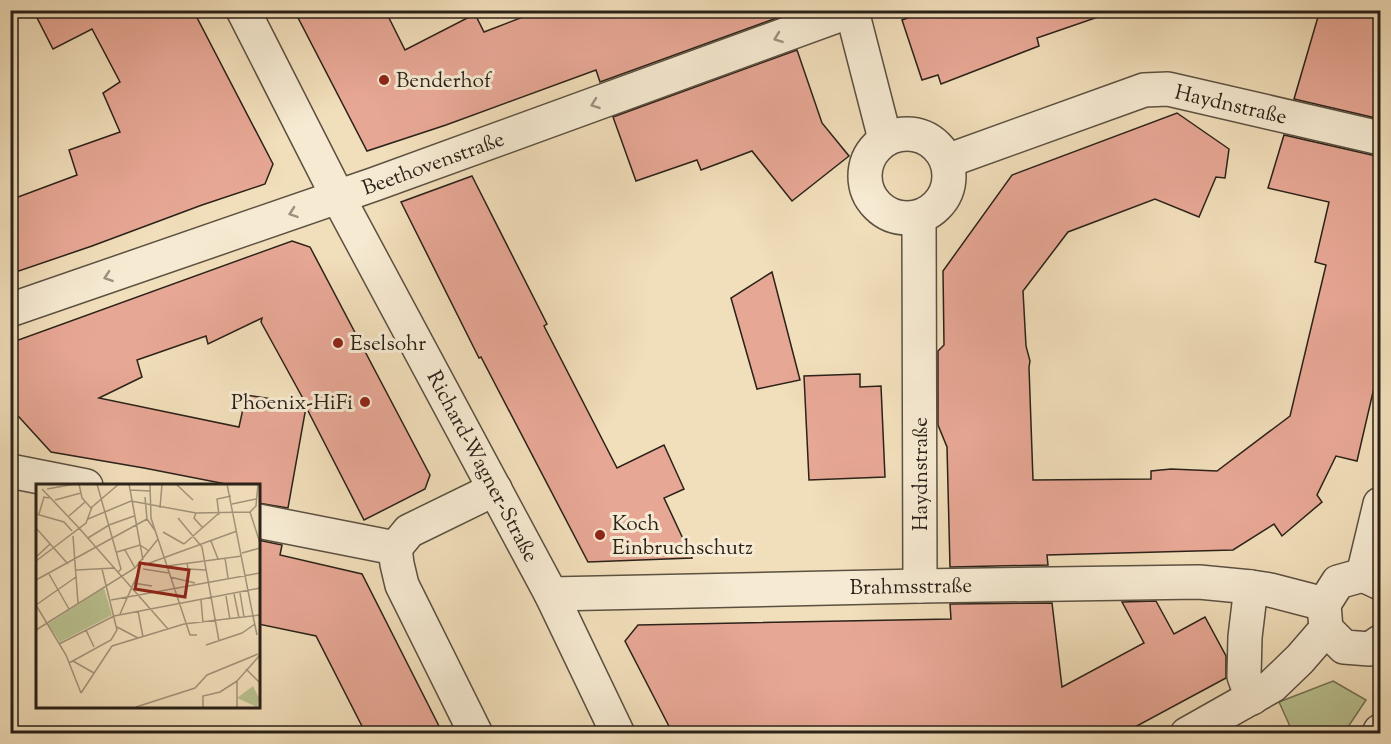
<svg xmlns="http://www.w3.org/2000/svg" width="1391" height="744" font-family="'Sorts Mill Goudy',serif">
<style>
.green{fill:#b9c190;stroke:#727254;stroke-width:1.5}
.building{fill:#e7a795;stroke:#2b2219;stroke-width:1.5;fill-rule:evenodd}
.lines{fill:none;stroke-linecap:round;stroke-linejoin:round}
.minor-casing{stroke:#5c5141;stroke-width:36}
.minor{stroke:#f6ead2;stroke-width:33}
.oneway{stroke:#9b907f}
.poi-dot{fill:#8f2418;stroke:#f6ead2;stroke-width:2}
.labels{text-anchor:middle;stroke-width:6;stroke-linejoin:round;paint-order:stroke}
.poi-label{font-size:21px;fill:#2b2219;stroke:#f6ead2;text-anchor:start}
.street-label{font-size:21px;fill:#2b2219;stroke:#f6ead2}
.inset-road{fill:none;stroke:#a2937a;stroke-width:1.5}
.view{fill:#8f2418;fill-opacity:0.15;stroke:#8f2418;stroke-width:3}
.inset-edge{fill:none;stroke:#2b2219;stroke-width:3}
</style>
<rect width="100%" height="100%" fill="#f1deba"/>
<filter id="stains"><feTurbulence type="fractalNoise" baseFrequency=".00333" numOctaves="4"/><feColorMatrix values="0 0 0 0 .2 0 0 0 0 .09 0 0 0 0 .02 0 0 0 .5 -.17"/></filter>
<radialGradient id="worn" r=".72"><stop offset=".6" stop-color="#630" stop-opacity="0"/><stop offset="1" stop-color="#630" stop-opacity=".3"/></radialGradient>
<!-- green -->
<path class="green" d="M1333,681L1366,700L1344,733H1293L1279,702Z"/>
<!-- building -->
<g class="building">
<path d="M33,10H193L273,164L265,184L202,205L92,246L10,274V200L77,175L69,150L120,132L103,93L120,82L92,29L53,49Z"/>
<path d="M294,10H385L405,50L475,14L484,32L541,10H784L785,15L600,82L596,70L446,125L367,151Z"/>
<path d="M930,10H1100L1101,16L1037,38L1039,46L941,84L938,75L922,80L902,20Z"/>
<path d="M1320,10H1380V119L1294,99Z"/>
<path d="M797,50L822,123L849,156L792,201L752,151L701,170L697,160L636,181L613,117Z"/>
<path d="M1177,113L1229,149L1225,178L1216,177L1199,217L1155,199L1068,232L1023,291L1026,346L1030,361L1029,367L1033,480L1151,479V471L1171,469L1217,471L1290,416L1326,265L1315,262L1329,202L1268,188L1284,135L1376,156H1380V362L1357,461L1336,456L1317,495L1322,502L1282,536L1274,524L1233,550L1047,555L1048,565L950,567L947,447L938,425V351L944,345L943,271L1012,175Z"/>
<path d="M472,176L547,324L544,326L617,468L664,445L684,489L664,498L692,558L588,562L481,357L479,358L401,202Z"/>
<path d="M292,241L310,247L430,475L425,489L364,520L306,407L288,508L258,503V486H236L144,468L51,452L19,417L10,416V343ZM262,318L261,322L306,404L246,395L239,427L99,398L142,377L137,360L206,336L208,344Z"/>
<path d="M772,272L800,380L757,389L731,298Z"/>
<path d="M860,374V387L881,386L885,477L809,480L804,376Z"/>
<path d="M258,540L282,545L280,555L362,574L443,734H366L316,636L258,624Z"/>
<path d="M1156,601L1174,634L1205,617L1226,656V678L1122,734H673L625,641L638,625L951,619L950,604L1052,603L1062,687L1144,643L1122,602Z"/>
</g>
<g class="lines">
<!-- minor casing -->
<g class="minor-casing">
<g id="minor">
<path d="M243,10L338,197L551,594L618,734"/>
<path d="M852,11L885,139"/>
<circle cx="907" cy="176" r="42"/>
<path d="M947,161L1144,90L1168,89L1380,138"/>
<path d="M919,217L920,586"/>
<path d="M10,310L375,184L853,10"/>
<path d="M10,471L86,486"/>
<path d="M258,521L395,548"/>
<path d="M395,548L397,564L402,585L476,734"/>
<path d="M395,548L409,531L495,489"/>
<path d="M1363,575L1380,504"/>
<path d="M1380,583L1363,575L1338,582L1324,604L1326,629L1344,647L1370,649L1380,642"/>
<path d="M1251,587L1245,637L1244,676L1252,698"/>
<path d="M551,594L920,586L1199,582L1251,587L1270,590L1324,604"/>
<path d="M1187,734L1272,686L1300,659L1326,629"/>
<path d="M1379,734L1380,731"/>
</g>
</g>
<!-- minor -->
<use href="#minor" class="minor"/>
</g>
<!-- one-way arrows -->
<defs><path id="oneway-chevron" d="M-2-3.5L2.5 0L-2 3.5" fill="none" stroke-width="1.6" stroke-linecap="round" stroke-linejoin="round" transform="scale(1.5)"/></defs>
<g class="oneway">
<use href="#oneway-chevron" transform="translate(778 38) rotate(160)"/>
<use href="#oneway-chevron" transform="translate(595 104) rotate(160)"/>
<use href="#oneway-chevron" transform="translate(293 213) rotate(161)"/>
<use href="#oneway-chevron" transform="translate(108 277) rotate(161)"/>
</g>
<!-- markers -->
<g class="poi-dot">
<circle cx="384" cy="80" r="6"/>
<circle cx="338" cy="343" r="6"/>
<circle cx="365" cy="402" r="6"/>
<circle cx="600" cy="535" r="6"/>
</g>
<g class="labels">
<!-- poi labels -->
<g class="poi-label">
<text x="396" y="87">Benderhof</text>
<text x="350" y="350">Eselsohr</text>
<text x="353" y="409" text-anchor="end">Phoenix-HiFi</text>
<text x="612" y="530">Koch<tspan x="612" dy="24">Einbruchschutz</tspan></text>
</g>
<!-- street labels -->
<g class="street-label">
<text transform="translate(1231 104) rotate(13)" y="7">Haydnstraße</text>
<text transform="translate(433 163) rotate(-20)" y="7">Beethovenstraße</text>
<text transform="translate(483 466) rotate(62)" y="7">Richard-Wagner-Straße</text>
<text transform="translate(920 474) rotate(-90)" y="7">Haydnstraße</text>
<text transform="translate(911 586) rotate(-1)" y="7">Brahmsstraße</text>
</g>
</g>
<!-- overview -->
<g transform="translate(36 484)">
<rect width="224" height="224" fill="#f1deba"/>
<path d="M68,104L76,131L24,158L12,140ZM217,202L223,214L221,223L201,214Z" fill="#b9c190"/>
<path class="inset-road" d="M43,0L46,14L55,24M61,0L85,85L82,88M93,0L107,76M114,0L115,34L154,151H161M140,0L157,16M191,0L217,132M6,5L43,44M11,5L39,0M94,6L114,7M109,13L111,35L120,48M19,16L45,9M196,20L220,15M124,24L126,0M214,28L224,59M160,29L158,34L167,44M0,30L28,38L36,47M3,30L8,13L13,14M183,31L181,15L195,12M33,32L49,18M142,34L166,63L183,157M52,35L95,17L160,29L214,28L220,22L222,0M0,44L32,80M43,44L132,145M127,48L148,60M37,52L42,119M52,54L73,41L98,32M175,57L182,75M148,60L182,30M89,66L99,84M81,68L104,61L113,67M206,69L224,64M0,73L14,60M189,74L192,94M0,77L50,39L56,23L83,0M151,79L152,85L170,86M108,81L201,47M131,82L206,72M107,85L133,89M40,86L79,84M13,90L33,125M134,93L159,99M0,96L111,35M97,99L116,102M204,109L208,133M198,110L203,134M190,112L194,136M75,116L224,89M165,116L167,139M0,121L30,171L45,209M0,121L40,93M102,127L107,153M84,130L103,87M217,132L221,151M81,143L102,154M0,146L99,84L122,55M50,146L58,163M23,160L78,132L224,104M170,161L206,149L219,140M37,177L58,189M33,179L75,156L81,146L66,85M210,185L224,199M45,209L76,162L148,140L224,131M100,223L159,204L171,191L222,170M167,223V212L184,208L201,197M201,223V197L224,171"/>
<path class="view" d="M104,79L153,86L149,113L99,105Z"/>
<rect width="224" height="224" class="inset-edge"/>
</g>
<!-- margin -->
<rect width="1391" height="744" fill="none" stroke="#f1deba" stroke-width="36"/>
<rect x="12" y="12" width="1367" height="720" fill="none" stroke="#2b2219" stroke-width="3"/>
<rect x="18" y="18" width="1355" height="708" fill="none" stroke="#2b2219" stroke-width="1.5"/>
<rect width="100%" height="100%" filter="url(#stains)"/>
<rect width="100%" height="100%" fill="url(#worn)"/>
</svg>
